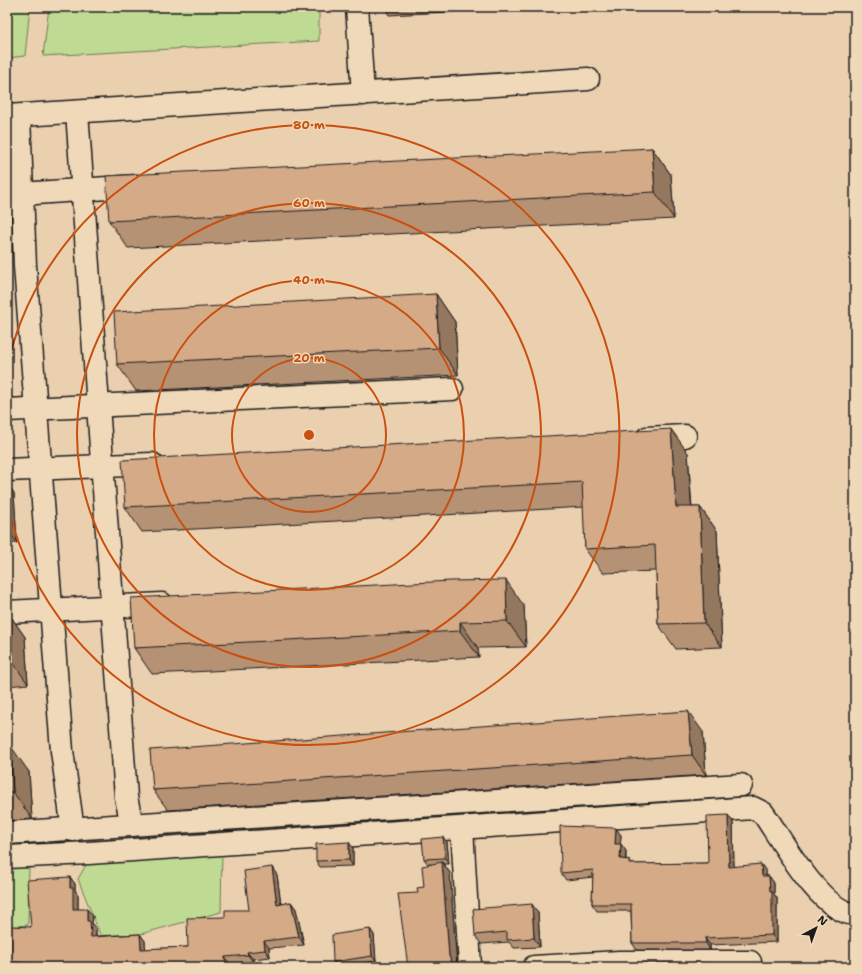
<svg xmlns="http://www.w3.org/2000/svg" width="862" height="974" font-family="'Shantell Sans',sans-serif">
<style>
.green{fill:#bfda92;stroke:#6e7b57}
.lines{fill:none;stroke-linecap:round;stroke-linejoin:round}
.minor-casing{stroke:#1c1c1c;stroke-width:25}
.minor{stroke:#f0d9b8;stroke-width:22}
.wall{fill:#b69274;stroke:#1c1c1c}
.shaded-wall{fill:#94775e;stroke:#1c1c1c}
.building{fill:#d4aa87;stroke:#1c1c1c}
.ring{fill:none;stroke:#c9500e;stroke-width:2}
.centre{fill:#c9500e;stroke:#f0d9b8;stroke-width:2}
.ring-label{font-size:12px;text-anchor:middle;font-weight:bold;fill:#c9500e;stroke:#f0d9b8;stroke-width:3;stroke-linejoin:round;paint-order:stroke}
</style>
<rect width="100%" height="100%" fill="#ebd0af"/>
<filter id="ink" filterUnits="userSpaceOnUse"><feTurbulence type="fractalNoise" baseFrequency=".025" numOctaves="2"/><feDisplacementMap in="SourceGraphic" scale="8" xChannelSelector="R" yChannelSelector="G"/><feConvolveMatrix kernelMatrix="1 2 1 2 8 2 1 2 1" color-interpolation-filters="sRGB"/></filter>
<g filter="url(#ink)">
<!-- green -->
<g class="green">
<path d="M7,7H30L25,56L7,58Z"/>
<path d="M49,7H319V41L43,56Z"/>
<path d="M222,850L221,912L104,944L78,879L90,858Z"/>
<path d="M29,863L28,925L7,927V865Z"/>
</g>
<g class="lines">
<!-- minor casing -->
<g class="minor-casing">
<g id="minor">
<path d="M357,7L363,94"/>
<path d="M77,112L126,797L132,825"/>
<path d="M7,116L588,79"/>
<path d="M19,116L25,266L62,751L73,830"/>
<path d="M21,194L137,186"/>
<path d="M7,410L452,389"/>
<path d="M647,438L685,436"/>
<path d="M7,470L152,464"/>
<path d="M7,612L162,604"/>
<path d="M462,828L470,967"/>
<path d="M7,833L741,785"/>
<path d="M7,857L89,853L753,808L763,813C782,840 821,913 855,914"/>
<path d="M534,967L619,962H750"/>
</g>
</g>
<!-- minor -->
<use href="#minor" class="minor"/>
</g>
<!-- wall -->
<g class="wall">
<path d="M384,7H546L389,15Z"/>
<path d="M652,148L671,175L674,219L128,248L109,221Z"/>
<path d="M436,294L455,322L458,375L136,391L117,364Z"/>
<path d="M688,453L692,507H700L717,531L722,647L676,649L658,624L656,571L603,573L585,549L584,507L142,532L125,507Z"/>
<path d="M7,484L14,493L17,543L7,544Z"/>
<path d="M524,606L526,647L478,648L479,657L152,674L134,648Z"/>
<path d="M7,611L25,637L28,684L7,686Z"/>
<path d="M703,732L706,775L168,810L153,790Z"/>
<path d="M7,745L29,772L32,819L7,821Z"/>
<path d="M728,815L733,822L734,867L766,871V876H769L774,883V894L777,898V942L710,945V950H637L632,943L631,911H597L592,904L593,877L566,880L561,873L621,835L620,844L626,851V859L629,860L632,864L708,863Z"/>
<path d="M447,842L449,864H444L450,873L457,967L418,893L424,887L431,864H428L424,859Z"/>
<path d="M353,848V866L320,867L316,861Z"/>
<path d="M277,875L281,904L291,902L296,909L304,945L269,948L270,957L253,959V962L230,964L231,967H14L11,962L31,927L70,877L75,884V890L78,895V909L93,916L92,924L96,928V936L140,934L145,941V949L188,947L225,917L249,910Z"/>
<path d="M538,913L540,947L514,948L509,942L481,944L475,935Z"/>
<path d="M370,929L374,935L376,961L342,967H337L333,962Z"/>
</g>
<!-- shaded-wall -->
<g class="shaded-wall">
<path d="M652,148L671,175L674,219L655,192Z"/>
<path d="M436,294L455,322L458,375L439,348Z"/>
<path d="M671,429L688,453L693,532L676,507Z"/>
<path d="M7,484L14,493L17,543L7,528Z"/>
<path d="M700,507L717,531L722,647L704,623Z"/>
<path d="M506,580L524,606L526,647L507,621Z"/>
<path d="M7,611L25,637L28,684L9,657L7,625Z"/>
<path d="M460,622L478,648L479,657L460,631Z"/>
<path d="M688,711L703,732L706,775L692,755Z"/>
<path d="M10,745L29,772L32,819L13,792Z"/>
<path d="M728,815L733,822L734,874L729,867Z"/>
<path d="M616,828L621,835L620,851L615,844Z"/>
<path d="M443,837L447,842L449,864L445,858Z"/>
<path d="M349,842L353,848V866L349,860Z"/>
<path d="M621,844L626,851L625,866L620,859Z"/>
<path d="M442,862L450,873L457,967L452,963L449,956Z"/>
<path d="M761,864L766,871L767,883L762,876Z"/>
<path d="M272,867L277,875L282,912L277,905Z"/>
<path d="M769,876L774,883V894L777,898V942L772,935Z"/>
<path d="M70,877L75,884V890L78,895V916L73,909L70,888Z"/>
<path d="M291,902L296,909L304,945L299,937Z"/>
<path d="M532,904L538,913L540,947L534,938Z"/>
<path d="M87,909L93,916L92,924L96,928V944L91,937L87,921Z"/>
<path d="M370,929L374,935L376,961L372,956Z"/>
<path d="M140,934L145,941L146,957L141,949Z"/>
<path d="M705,938L710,945V950L706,943Z"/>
<path d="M264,941L269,948L270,957L265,950Z"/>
<path d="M247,952L253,959V962L248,955Z"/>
<path d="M225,957L230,964L231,967H226Z"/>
</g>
<!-- building -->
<g class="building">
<path d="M652,148L655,192L109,221L106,176Z"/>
<path d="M436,294L439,348L117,364L114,312Z"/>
<path d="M671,429L676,507H700L704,623L658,624L655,545L585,549L582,482L125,507L122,460Z"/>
<path d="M506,580L507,621L460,622V631L134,648L131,598L451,581Z"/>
<path d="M7,625L9,657H7Z"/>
<path d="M688,711L692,755L153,790L150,750Z"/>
<path d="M7,745H10L13,792H7Z"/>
<path d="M728,815L729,867L761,864L762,876H769L770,891H772V935L705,938L706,943H632L631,904H592L593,870L561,873L560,826L616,828L615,844H621L620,859L629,860V864L708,863L707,816Z"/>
<path d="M443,837L445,858L424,859L422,839Z"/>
<path d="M349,842V860L316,861V844Z"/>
<path d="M442,862L449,956L452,963L458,967H408L398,894L418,893L417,888L424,887L422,866Z"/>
<path d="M272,867L277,905L291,902L299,937L264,941L265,950L247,952L248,955L225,957L226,967H32V963L11,962V926L31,927L27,880L70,877V888H73V909H87V921H90L91,937L140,934L141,949L188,947L187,918L225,917V910H249L244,871Z"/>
<path d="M532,904L534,938L507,940V932L475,935L473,909Z"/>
<path d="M370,929L372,956L333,962L332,935Z"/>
<rect x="630" y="963" width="73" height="4"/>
<path d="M581,965L582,967H560Z"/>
</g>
</g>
<!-- distance rings -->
<g class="ring">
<circle cx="309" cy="435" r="77"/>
<circle cx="309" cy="435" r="155"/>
<circle cx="309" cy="435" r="232"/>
<path d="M8 363A310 310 0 1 1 8 507"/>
</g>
<circle cx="309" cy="435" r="6" class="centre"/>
<g class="ring-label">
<text x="309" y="129">80 m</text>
<text x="309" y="207">60 m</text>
<text x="309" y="284">40 m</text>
<text x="309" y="362">20 m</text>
</g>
<!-- margin -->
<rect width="862" height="974" fill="none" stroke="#f0d9b8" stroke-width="24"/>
<rect x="12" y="12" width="838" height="950" fill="none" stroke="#1c1c1c" stroke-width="1.5" filter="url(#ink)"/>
<!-- north arrow -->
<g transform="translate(816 928) rotate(41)" stroke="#f0d9b8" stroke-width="3" paint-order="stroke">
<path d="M0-3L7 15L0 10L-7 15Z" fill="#1c1c1c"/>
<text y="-6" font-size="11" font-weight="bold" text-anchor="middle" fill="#1c1c1c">N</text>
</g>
</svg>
